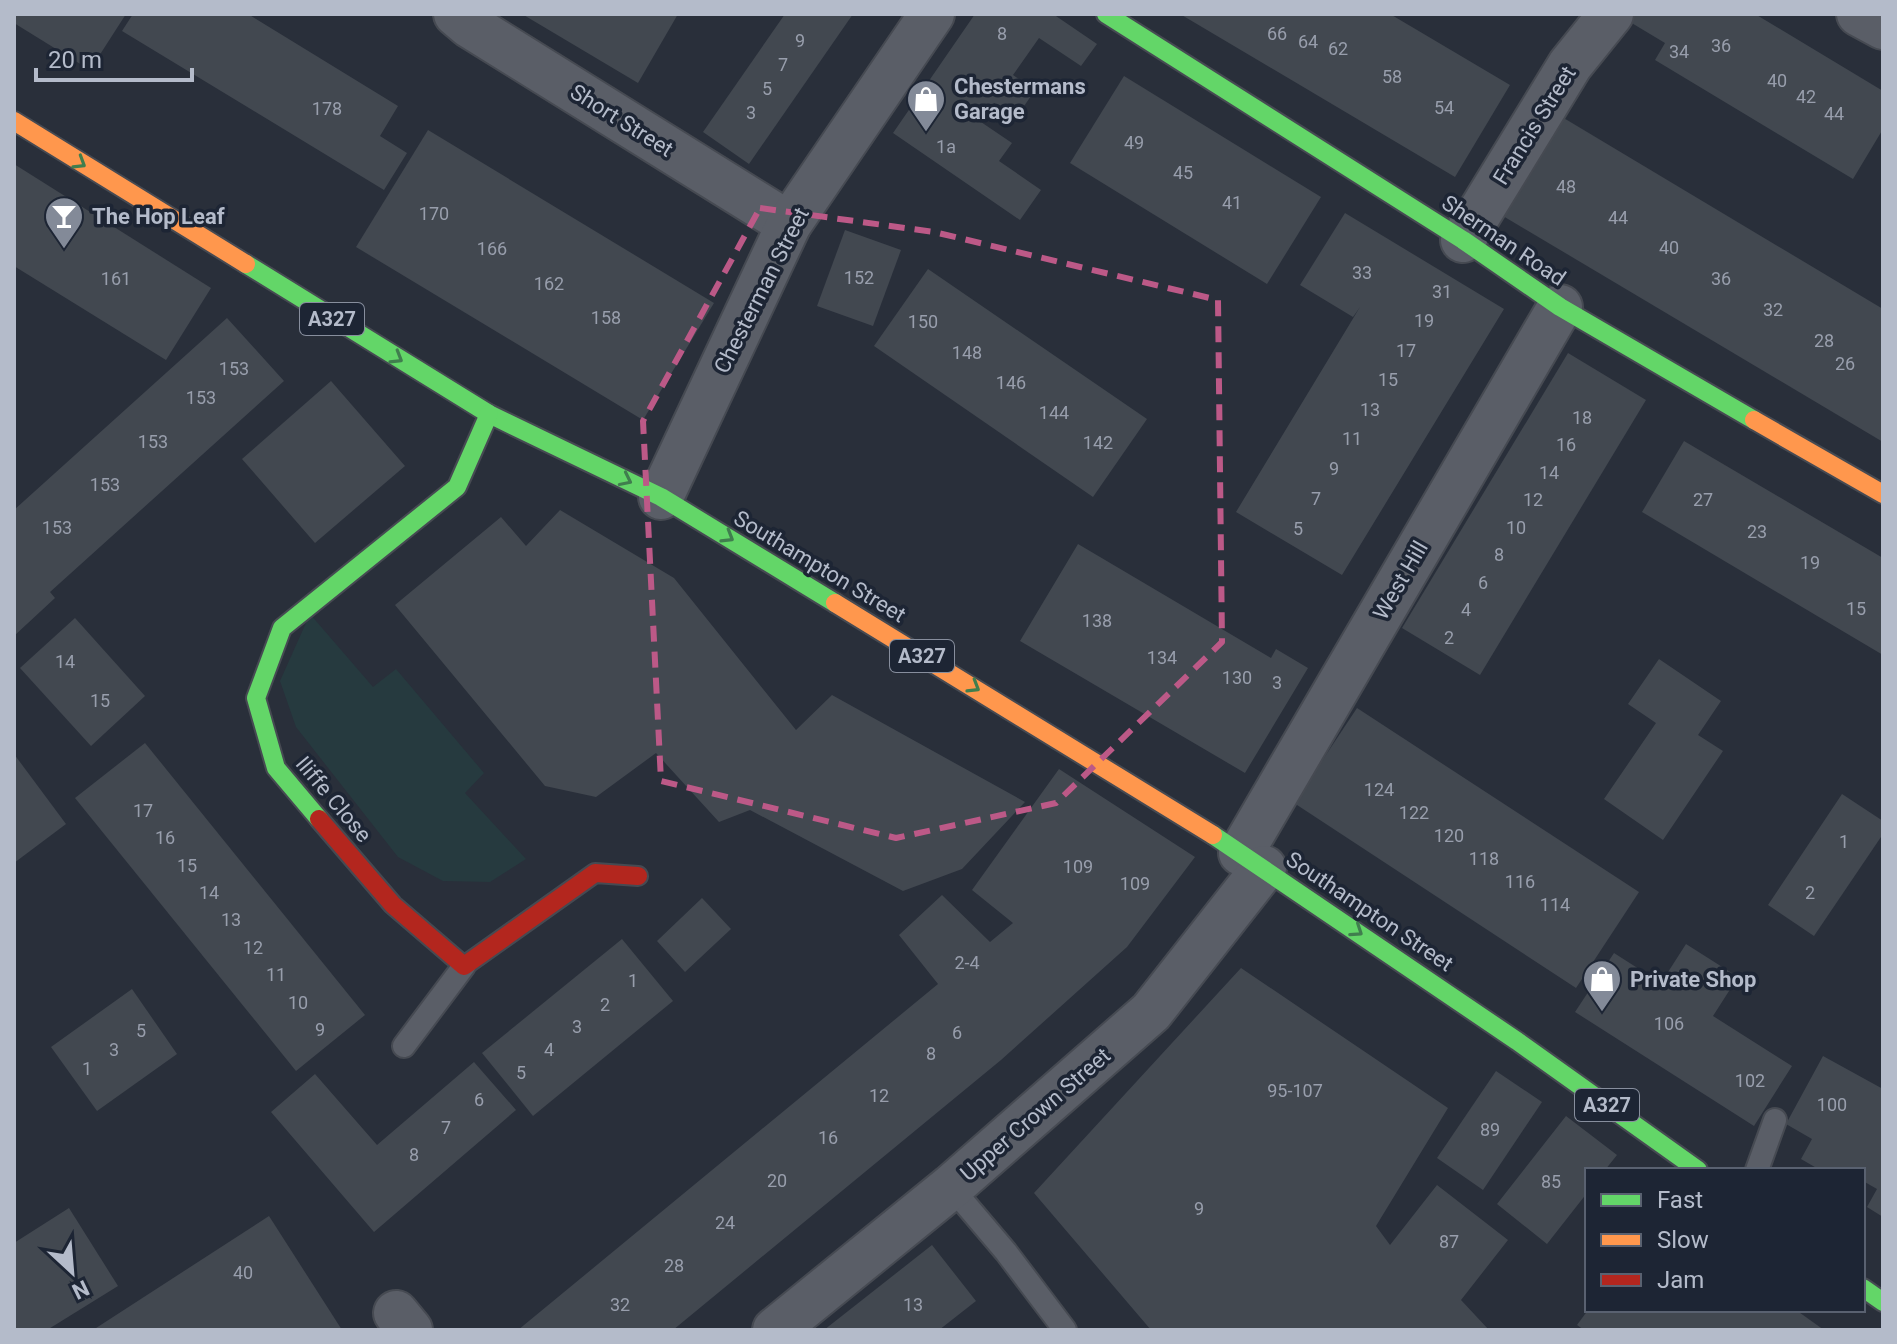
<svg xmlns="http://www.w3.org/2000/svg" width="1897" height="1344" font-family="Roboto,sans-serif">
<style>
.grass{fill:#263a3f}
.building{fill:#424850}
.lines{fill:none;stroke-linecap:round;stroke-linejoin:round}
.lane-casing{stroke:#464a52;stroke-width:26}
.street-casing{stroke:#464a52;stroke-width:48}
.fast-casing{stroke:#464a52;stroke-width:22}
.slow-casing{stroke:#464a52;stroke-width:22}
.jam-casing{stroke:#464a52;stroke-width:22}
.lane{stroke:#5a5e67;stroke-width:22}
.street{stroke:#5a5e67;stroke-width:44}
.fast{stroke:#63d668;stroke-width:18}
.slow{stroke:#ff974d;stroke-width:18}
.jam{stroke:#b3261e;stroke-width:18}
.oneway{stroke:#407e4e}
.marked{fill:none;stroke:#bc5987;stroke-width:6;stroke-dasharray:16 10;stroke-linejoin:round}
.labels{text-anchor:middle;stroke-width:7;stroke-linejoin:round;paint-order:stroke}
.number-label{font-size:18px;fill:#989eac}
.shield{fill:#1d2534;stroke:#878e9d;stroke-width:2}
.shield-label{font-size:20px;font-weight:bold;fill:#b4bbca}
.poi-label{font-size:22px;font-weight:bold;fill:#b4bbca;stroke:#1d2534;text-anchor:start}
.street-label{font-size:22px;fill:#b4bbca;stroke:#1d2534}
</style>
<rect width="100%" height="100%" fill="#292f3a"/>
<!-- grass -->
<path class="grass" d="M310,614L373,687L396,669L484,773L465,793L526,859L490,882L443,881L398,857L296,727L280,681Z"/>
<!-- building -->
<g class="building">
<path d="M14,14H126L90,70L14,23Z"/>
<path d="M133,14H248L398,106L380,136L407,153L384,190L122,31Z"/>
<path d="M522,14H678L638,83Z"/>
<path d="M785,14H853L749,164L703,132Z"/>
<path d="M975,14H1053L1097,44L1081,66L1039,38L1013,75L1035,90L1016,118L994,103L981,122L1012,143L999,161L1041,190L1020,220L893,133Z"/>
<path d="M1180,14H1390L1510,85L1455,177Z"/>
<path d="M1629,14H1755L1883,91V129L1853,179L1655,60L1665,43L1625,19Z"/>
<path d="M1124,76L1321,197L1267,284L1070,163Z"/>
<path d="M1557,114L1883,309V442L1498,213Z"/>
<path d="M428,130L714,303L643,420L356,247Z"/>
<path d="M14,164L211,288L166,360L14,266Z"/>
<path d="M1345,213L1504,309L1342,575L1236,512L1360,307L1353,317L1300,285Z"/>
<path d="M845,230L901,250L873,326L817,306Z"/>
<path d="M928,269L1147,419L1093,497L874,346Z"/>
<path d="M227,318L284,381L50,592L55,598L14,636V510Z"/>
<path d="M1568,353L1646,400L1480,675L1402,628Z"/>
<path d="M331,381L405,466L315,543L242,459Z"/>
<path d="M1684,441L1883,558V655L1642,512Z"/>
<path d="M560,510L674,578L796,730L832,695L1025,802L962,869L903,891L750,810L719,822L656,753L596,797L545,786L395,605L501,517L526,546Z"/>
<path d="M1078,544L1271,658L1276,649L1308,668L1245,773L1020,641Z"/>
<path d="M75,618L145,696L91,746L20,668Z"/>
<path d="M1659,659L1721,701L1698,735L1723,751L1663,840L1604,799L1656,723L1628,704Z"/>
<path d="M1357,708L1639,892L1576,988L1294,803Z"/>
<path d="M145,743L365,1015L296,1071L75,798Z"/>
<path d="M14,754L66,824L14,863Z"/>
<path d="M1059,769L1195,857L1127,947L1001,1060L673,1330H518L938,984L899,935L942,895L990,942L1013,923L972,890Z"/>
<path d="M1842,794L1883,821V834L1814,936L1768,905Z"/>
<path d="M702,898L731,929L685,972L657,941Z"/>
<path d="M622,939L673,1001L533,1116L482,1053Z"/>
<path d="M1686,944L1738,977L1713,1016L1792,1066L1754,1126L1575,1012L1614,953L1661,983Z"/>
<path d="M1241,968L1448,1108L1376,1226L1390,1245L1437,1185L1508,1240L1461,1300L1489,1330H1151L1034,1193Z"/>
<path d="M132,989L177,1054L97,1111L51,1047Z"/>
<path d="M1823,1056L1883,1089V1217L1867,1207L1877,1189L1863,1181V1170H1820L1801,1159L1812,1139L1786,1124Z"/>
<path d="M474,1062L516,1110L374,1232L271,1112L315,1074L377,1145Z"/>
<path d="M1496,1071L1542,1102L1483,1190L1437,1158Z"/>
<path d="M1566,1116L1617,1155L1605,1170H1587V1193L1547,1244L1497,1204Z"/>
<path d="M69,1208L118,1286L47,1330H14V1243Z"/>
<path d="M269,1216L342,1330H93Z"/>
<path d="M932,1245L976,1301L939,1330H824Z"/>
<path d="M1588,1310H1796L1824,1330H1584L1577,1325Z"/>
</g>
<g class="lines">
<!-- lane casing -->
<g class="lane-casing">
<g id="lane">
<path d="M404,1046L464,966"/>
<path d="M1757,1170L1775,1120"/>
<path d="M951,1187L1006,1252L1065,1330"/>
</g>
</g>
<!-- street casing -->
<g class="street-casing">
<g id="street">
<path d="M456,14L469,25L789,224"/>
<path d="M1859,14L1883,27"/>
<path d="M1463,240L1570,65L1611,14"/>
<path d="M661,497L789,224L932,14"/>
<path d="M1241,853L1560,307"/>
<path d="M396,1313L410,1330"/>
<path d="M775,1330L951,1187L1151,1012L1264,868"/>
</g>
</g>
<!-- fast casing -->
<g class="fast-casing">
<g id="fast">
<path d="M1106,14L1463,240L1560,307L1754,420"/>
<path d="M246,264L489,414L661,497L835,603"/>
<path d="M319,819L276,768L256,698L282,628L457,487L489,414"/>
<path d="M1213,835L1517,1041L1698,1170"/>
<path d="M1863,1288L1883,1302"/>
</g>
</g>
<!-- slow casing -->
<g class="slow-casing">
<g id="slow">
<path d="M14,121L246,264"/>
<path d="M1754,420L1883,494"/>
<path d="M835,603L1213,835"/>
</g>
</g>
<!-- jam casing -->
<g class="jam-casing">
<path id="jam" d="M319,819L393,905L464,966L595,873L638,876"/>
</g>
<!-- lane -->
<use href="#lane" class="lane"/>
<!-- street -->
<use href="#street" class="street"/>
<!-- fast -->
<use href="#fast" class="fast"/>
<!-- slow -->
<use href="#slow" class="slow"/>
<!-- jam -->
<use href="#jam" class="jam"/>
</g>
<!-- one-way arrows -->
<defs><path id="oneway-chevron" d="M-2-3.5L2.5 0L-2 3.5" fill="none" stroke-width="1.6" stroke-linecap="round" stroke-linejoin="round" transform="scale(2)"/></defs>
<g class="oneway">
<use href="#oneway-chevron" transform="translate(80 163) rotate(32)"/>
<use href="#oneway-chevron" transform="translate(397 358) rotate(31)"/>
<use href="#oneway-chevron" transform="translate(626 480) rotate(26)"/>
<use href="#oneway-chevron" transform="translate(728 537) rotate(31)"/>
<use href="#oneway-chevron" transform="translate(974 687) rotate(31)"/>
<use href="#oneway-chevron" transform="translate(1357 931) rotate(34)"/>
</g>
<!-- marked area -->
<path class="marked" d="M760,208L934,232L1218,300L1222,642L1056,803L896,838L661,781L643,421Z"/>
<!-- icons -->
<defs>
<g id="shop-pin" transform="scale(2)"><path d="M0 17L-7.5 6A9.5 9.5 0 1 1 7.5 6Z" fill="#838a98" stroke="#1d2534"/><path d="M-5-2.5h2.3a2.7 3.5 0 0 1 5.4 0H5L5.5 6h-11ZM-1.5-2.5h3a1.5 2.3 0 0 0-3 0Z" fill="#fff"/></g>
<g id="bar-pin" transform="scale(2)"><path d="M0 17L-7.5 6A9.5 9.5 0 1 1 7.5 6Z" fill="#838a98" stroke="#1d2534"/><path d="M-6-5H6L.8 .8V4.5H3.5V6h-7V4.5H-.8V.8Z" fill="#fff"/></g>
</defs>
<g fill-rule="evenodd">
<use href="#shop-pin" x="926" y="99"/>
<use href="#bar-pin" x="64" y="216"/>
<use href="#shop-pin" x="1602" y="979"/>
</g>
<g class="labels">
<!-- number labels -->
<g class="number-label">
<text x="1002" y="40">8</text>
<text x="1277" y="40">66</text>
<text x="800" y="47">9</text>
<text x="1308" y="48">64</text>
<text x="1721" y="52">36</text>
<text x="1338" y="55">62</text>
<text x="1679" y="58">34</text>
<text x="783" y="71">7</text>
<text x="1392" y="83">58</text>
<text x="1777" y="87">40</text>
<text x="767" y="95">5</text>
<text x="1806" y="103">42</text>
<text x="1444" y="114">54</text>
<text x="327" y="115">178</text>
<text x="751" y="119">3</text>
<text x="1834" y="120">44</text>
<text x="1134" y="149">49</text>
<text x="946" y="153">1a</text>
<text x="1183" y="179">45</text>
<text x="1566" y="193">48</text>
<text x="1232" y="209">41</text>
<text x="434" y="220">170</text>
<text x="1618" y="224">44</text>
<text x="1669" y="254">40</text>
<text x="492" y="255">166</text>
<text x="1362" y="279">33</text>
<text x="859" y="284">152</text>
<text x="116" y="285">161</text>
<text x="1721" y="285">36</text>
<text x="549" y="290">162</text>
<text x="1442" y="298">31</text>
<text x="1773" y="316">32</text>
<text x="606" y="324">158</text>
<text x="1424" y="327">19</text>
<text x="923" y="328">150</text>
<text x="1824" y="347">28</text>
<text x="1406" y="357">17</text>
<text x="967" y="359">148</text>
<text x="1845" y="370">26</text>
<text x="234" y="375">153</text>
<text x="1388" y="386">15</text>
<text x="1011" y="389">146</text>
<text x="201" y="404">153</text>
<text x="1370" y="416">13</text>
<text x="1054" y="419">144</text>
<text x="1582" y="424">18</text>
<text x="1352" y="445">11</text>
<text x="153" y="448">153</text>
<text x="1098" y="449">142</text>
<text x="1566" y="451">16</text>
<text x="1334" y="475">9</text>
<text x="1549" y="479">14</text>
<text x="105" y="491">153</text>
<text x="1316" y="505">7</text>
<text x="1533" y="506">12</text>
<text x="1703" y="506">27</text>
<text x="57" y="534">153</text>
<text x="1516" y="534">10</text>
<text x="1298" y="535">5</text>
<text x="1757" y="538">23</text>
<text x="1499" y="561">8</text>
<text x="1810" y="569">19</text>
<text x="1483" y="589">6</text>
<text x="1856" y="615">15</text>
<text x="1466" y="616">4</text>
<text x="1097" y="627">138</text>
<text x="1449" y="644">2</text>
<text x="1162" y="664">134</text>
<text x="65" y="668">14</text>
<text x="1237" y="684">130</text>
<text x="1277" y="689">3</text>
<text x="100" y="707">15</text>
<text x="1379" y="796">124</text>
<text x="143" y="817">17</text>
<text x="1414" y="819">122</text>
<text x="1449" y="842">120</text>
<text x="165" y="844">16</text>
<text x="1844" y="848">1</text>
<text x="1484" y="865">118</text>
<text x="187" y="872">15</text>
<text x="1078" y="873">109</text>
<text x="1520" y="888">116</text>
<text x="1135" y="890">109</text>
<text x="209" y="899">14</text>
<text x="1810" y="899">2</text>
<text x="1555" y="911">114</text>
<text x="231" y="926">13</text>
<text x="253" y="954">12</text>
<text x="967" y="969">2-4</text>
<text x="276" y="981">11</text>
<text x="633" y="987">1</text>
<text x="298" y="1009">10</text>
<text x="605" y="1011">2</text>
<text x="1669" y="1030">106</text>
<text x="577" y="1033">3</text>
<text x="320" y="1036">9</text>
<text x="141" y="1037">5</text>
<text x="957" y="1039">6</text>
<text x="114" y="1056">3</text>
<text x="549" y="1056">4</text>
<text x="931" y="1060">8</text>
<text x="87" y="1075">1</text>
<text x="521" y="1079">5</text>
<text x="1750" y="1087">102</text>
<text x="1295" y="1097">95-107</text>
<text x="879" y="1102">12</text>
<text x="479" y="1106">6</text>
<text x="1832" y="1111">100</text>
<text x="446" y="1134">7</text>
<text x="1490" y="1136">89</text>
<text x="828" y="1144">16</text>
<text x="414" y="1161">8</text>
<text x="777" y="1187">20</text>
<text x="1551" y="1188">85</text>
<text x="1199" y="1215">9</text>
<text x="725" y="1229">24</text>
<text x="1449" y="1248">87</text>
<text x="674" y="1272">28</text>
<text x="243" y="1279">40</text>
<text x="620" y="1311">32</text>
<text x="913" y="1311">13</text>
</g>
<!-- shield labels -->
<g class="shield">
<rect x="300" y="303" width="64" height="32" rx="6"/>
<rect x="890" y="640" width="64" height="32" rx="6"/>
<rect x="1575" y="1089" width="64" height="32" rx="6"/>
</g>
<g class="shield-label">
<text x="332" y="326">A327</text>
<text x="922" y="663">A327</text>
<text x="1607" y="1112">A327</text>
</g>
<!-- poi labels -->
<g class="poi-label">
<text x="954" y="94">Chestermans<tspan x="954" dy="25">Garage</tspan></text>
<text x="92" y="224">The Hop Leaf</text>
<text x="1630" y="987">Private Shop</text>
</g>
<!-- street labels -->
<g class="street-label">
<text transform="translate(622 120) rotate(32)" y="8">Short Street</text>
<text transform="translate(1534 125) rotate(-58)" y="8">Francis Street</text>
<text transform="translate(1504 240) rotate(34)" y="8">Sherman Road</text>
<text transform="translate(761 290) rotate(-63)" y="8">Chesterman Street</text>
<text transform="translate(820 566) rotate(31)" y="8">Southampton Street</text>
<text transform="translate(1400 580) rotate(-60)" y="8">West Hill</text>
<text transform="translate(334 799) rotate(50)" y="8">Iliffe Close</text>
<text transform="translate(1370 911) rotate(34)" y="8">Southampton Street</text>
<text transform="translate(1035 1114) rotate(-41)" y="8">Upper Crown Street</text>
</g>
</g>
<!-- border -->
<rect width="1897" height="1344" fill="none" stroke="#b4bbca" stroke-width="32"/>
<!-- legend -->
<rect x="1585" y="1168" width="280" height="144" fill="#1d2534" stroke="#596170" stroke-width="2"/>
<rect x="1601" y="1194" width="40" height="12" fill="#63d668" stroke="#596170" stroke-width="2"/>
<text x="1657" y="1208" font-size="24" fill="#b4bbca">Fast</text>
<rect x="1601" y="1234" width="40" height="12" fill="#ff974d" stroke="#596170" stroke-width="2"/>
<text x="1657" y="1248" font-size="24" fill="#b4bbca">Slow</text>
<rect x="1601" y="1274" width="40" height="12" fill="#b3261e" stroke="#596170" stroke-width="2"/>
<text x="1657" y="1288" font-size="24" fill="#b4bbca">Jam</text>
<!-- north arrow -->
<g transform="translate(72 1272) rotate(154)" stroke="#1d2534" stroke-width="6" paint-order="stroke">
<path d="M0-6L14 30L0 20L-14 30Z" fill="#b4bbca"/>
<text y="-12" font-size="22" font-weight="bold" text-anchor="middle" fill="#b4bbca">N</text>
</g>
<!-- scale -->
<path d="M36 68v12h156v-12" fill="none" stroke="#b4bbca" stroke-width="4"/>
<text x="48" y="68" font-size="24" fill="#b4bbca" stroke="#1d2534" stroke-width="6" paint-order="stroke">20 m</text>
</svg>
